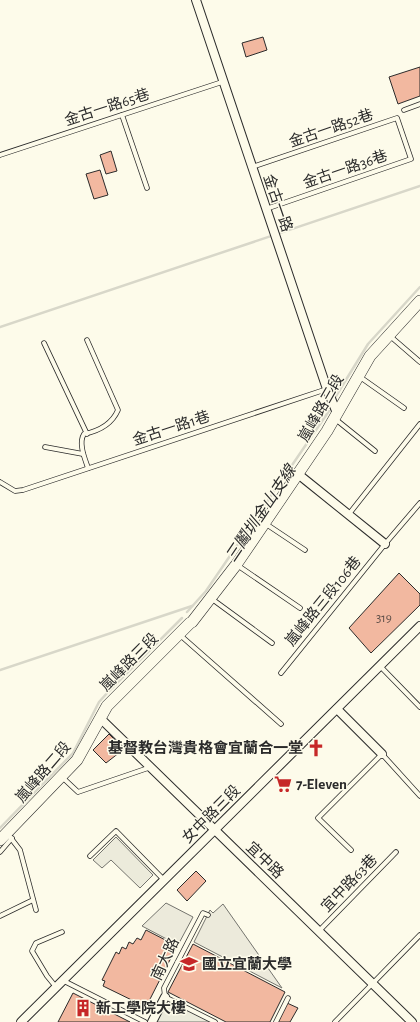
<svg xmlns="http://www.w3.org/2000/svg" width="420" height="1022" font-family="'Alegreya Sans','Noto Sans TC',sans-serif">
<style>
.green{fill:#ecebdb;stroke:#74746e}
.parking{fill:#eceadb;stroke:#74746e}
.lines{fill:none;stroke-linecap:round;stroke-linejoin:round}
.stream{stroke:#d8d7c9;stroke-width:2.5}
.building{fill:#f2b8a0;stroke:#2b2b2b}
.lane-casing{stroke:#2b2b2b;stroke-width:5.5}
.street-casing{stroke:#2b2b2b;stroke-width:10}
.secondary-casing{stroke:#2b2b2b;stroke-width:12}
.lane{stroke:#fdfbea;stroke-width:4}
.street{stroke:#fdfbea;stroke-width:8}
.secondary{stroke:#fdfbea;stroke-width:11}
.labels{text-anchor:middle;stroke-width:3;stroke-linejoin:round;paint-order:stroke}
.number-label{font-size:13px;fill:#5d4e48}
.street-label{font-size:15px;fill:#2b2b2b;stroke:#fdfbea}
.poi-label{font-size:15px;font-weight:bold;fill:#2b2b2b;stroke:#fdfbea;text-anchor:start}
.water-label{font-size:16px;font-style:italic;fill:#2b2b2b;stroke:#fdfbea}
</style>
<rect width="100%" height="100%" fill="#fdfbea"/>
<!-- green -->
<g class="green">
<path d="M116,837L153,875L140,888L111,860L102,868L93,860Z"/>
<path d="M172,1002L211,1022H155L164,1006Z"/>
</g>
<!-- parking -->
<g class="parking">
<path d="M166,903L193,917L178,945L142,926Z"/>
<path d="M223,904L282,988L194,942L210,910L213,913Z"/>
</g>
<g class="lines">
<!-- stream -->
<g class="stream">
<path d="M0,327L420,186"/>
<path d="M336,396L368,344L420,287"/>
<path d="M187,612L206,591L329,411"/>
<path d="M0,670L192,606"/>
<path d="M0,828L73,753L99,702L108,692L182,618"/>
</g>
</g>
<!-- building -->
<g class="building">
<path d="M263,37L267,50L246,57L242,43Z"/>
<path d="M420,67V96L398,104L389,77Z"/>
<path d="M111,151L117,171L106,174L100,155Z"/>
<path d="M100,170L108,195L94,199L86,174Z"/>
<path d="M399,573L420,594V605L371,653L349,628Z"/>
<path d="M109,734L124,749L106,763L93,750Z"/>
<path d="M196,871L206,881L187,901L177,890Z"/>
<path d="M146,930L177,946L146,1007L103,986L105,981L102,980L116,952L119,954L122,947L126,949L129,942L133,944L137,938L141,940Z"/>
<path d="M193,944L285,992L270,1022H226L168,992Z"/>
<path d="M73,993L130,1022H58Z"/>
<path d="M287,1003L298,1008L290,1022H278Z"/>
</g>
<g class="lines">
<!-- lane casing -->
<g class="lane-casing">
<g id="lane">
<path d="M404,110L420,104"/>
<path d="M122,115L147,188"/>
<path d="M0,155L222,82"/>
<path d="M252,167L397,118L411,159L266,209"/>
<path d="M390,336L420,362"/>
<path d="M87,340L118,410C112,424 99,431 84,434C78,443 85,459 88,468"/>
<path d="M44,343L87,434"/>
<path d="M360,377L404,408"/>
<path d="M334,418L375,451"/>
<path d="M45,447L83,454"/>
<path d="M0,482L15,491L23,490L327,389"/>
<path d="M349,514L420,424"/>
<path d="M266,524L305,550"/>
<path d="M237,565L300,608"/>
<path d="M212,599L272,643"/>
<path d="M180,635L281,724"/>
<path d="M380,666L420,707"/>
<path d="M281,673L385,544L420,503"/>
<path d="M62,777L78,792L151,767"/>
<path d="M7,833L20,850L36,910"/>
<path d="M351,850L318,818L382,754L420,796"/>
<path d="M0,852L12,838"/>
<path d="M90,856L116,831L164,880"/>
<path d="M208,915L203,913L164,988L165,997L215,1022"/>
<path d="M0,916L33,900"/>
<path d="M318,932L396,852"/>
<path d="M64,981L145,1022"/>
<path d="M56,987L47,976L32,951L36,943L62,932"/>
<path d="M276,1022L288,998"/>
<path d="M335,1022L420,935"/>
</g>
</g>
<!-- street casing -->
<g class="street-casing">
<g id="street">
<path d="M196,0L327,389L337,413"/>
<path d="M298,474L385,544"/>
<path d="M337,709L382,754"/>
<path d="M100,718L412,1022"/>
<path d="M21,1022L420,626"/>
<path d="M152,1022L165,997"/>
</g>
</g>
<!-- secondary casing -->
<g class="secondary-casing">
<path id="secondary" d="M0,840L77,760L107,706L190,623L192,622L236,565L327,431L370,356L420,301"/>
</g>
<!-- lane -->
<use href="#lane" class="lane"/>
<!-- street -->
<use href="#street" class="street"/>
<!-- secondary -->
<use href="#secondary" class="secondary"/>
</g>
<!-- icons -->
<defs>
<g id="church-bare" transform="scale(1.38)"><path d="M-1.2-6h2.4v3.5h3.3v2.4h-3.3V6h-2.4V-.1h-3.3v-2.4h3.3Z" fill="#c62828" stroke="#fdfbea" stroke-width="2.5" paint-order="stroke"/></g>
<g id="supermarket-bare" transform="scale(1.38)"><path d="M-6-5.5h2.5l.6 2H6L4.5 2H-2.5L-4.4-4H-6ZM-1.5 3.2a1.3 1.3 0 1 0 .1 0ZM3 3.2a1.3 1.3 0 1 0 .1 0Z" fill="#c62828" stroke="#fdfbea" stroke-width="2.5" paint-order="stroke"/></g>
<g id="university-bare" transform="scale(1.38)"><path d="M0-5L7-2L0 1L-7-2ZM-4 1L0 2.5L4 1V4Q0 6-4 4Z" fill="#c62828" stroke="#fdfbea" stroke-width="2.5" paint-order="stroke"/></g>
<g id="building-bare" transform="scale(1.38)"><path d="M-4-6H4V6H1V3H-1V6H-4ZM-2.5-4.3h1.7v1.8h-1.7ZM.8-4.3h1.7v1.8H.8ZM-2.5-1h1.7V.8h-1.7ZM.8-1h1.7V.8H.8Z" fill="#c62828" stroke="#fdfbea" stroke-width="2.5" paint-order="stroke"/></g>
</defs>
<g fill-rule="evenodd">
<use href="#church-bare" x="316" y="748"/>
<use href="#supermarket-bare" x="283" y="784"/>
<use href="#university-bare" x="189" y="964"/>
<use href="#building-bare" x="83" y="1008"/>
</g>
<g class="labels">
<!-- number labels -->
<g class="number-label">
<text x="384" y="622">319</text>
</g>
<!-- street labels -->
<g class="street-label">
<text transform="translate(107 107) rotate(-18)" y="5">金古一路65巷</text>
<text transform="translate(331 128) rotate(-19)" y="5">金古一路52巷</text>
<text transform="translate(345 169) rotate(-19)" y="5">金古一路36巷</text>
<text transform="translate(278 203) rotate(71)" y="5">金古一路</text>
<text transform="translate(321 408) rotate(-60)" y="5">嵐峰路三段</text>
<text transform="translate(171 428) rotate(-18)" y="5">金古一路1巷</text>
<text transform="translate(323 601) rotate(-51)" y="5">嵐峰路三段106巷</text>
<text transform="translate(129 662) rotate(-45)" y="5">嵐峰路三段</text>
<text transform="translate(43 772) rotate(-49)" y="5">嵐峰路二段</text>
<text transform="translate(211 814) rotate(-45)" y="5">女中路三段</text>
<text transform="translate(265 860) rotate(44)" y="5">宜中路</text>
<text transform="translate(349 883) rotate(-46)" y="5">宜中路63巷</text>
<text transform="translate(165 959) rotate(-65)" y="5">南大路</text>
</g>
<!-- poi labels -->
<g class="poi-label">
<text x="303" y="753" text-anchor="end">基督教台灣貴格會宜蘭合一堂</text>
<text x="296" y="789">7-Eleven</text>
<text x="202" y="969">國立宜蘭大學</text>
<text x="96" y="1013">新工學院大樓</text>
</g>
<!-- water labels -->
<g class="water-label">
<text transform="translate(260 513) rotate(-56)" y="6">三鬮圳金山支線</text>
</g>
</g>
</svg>
